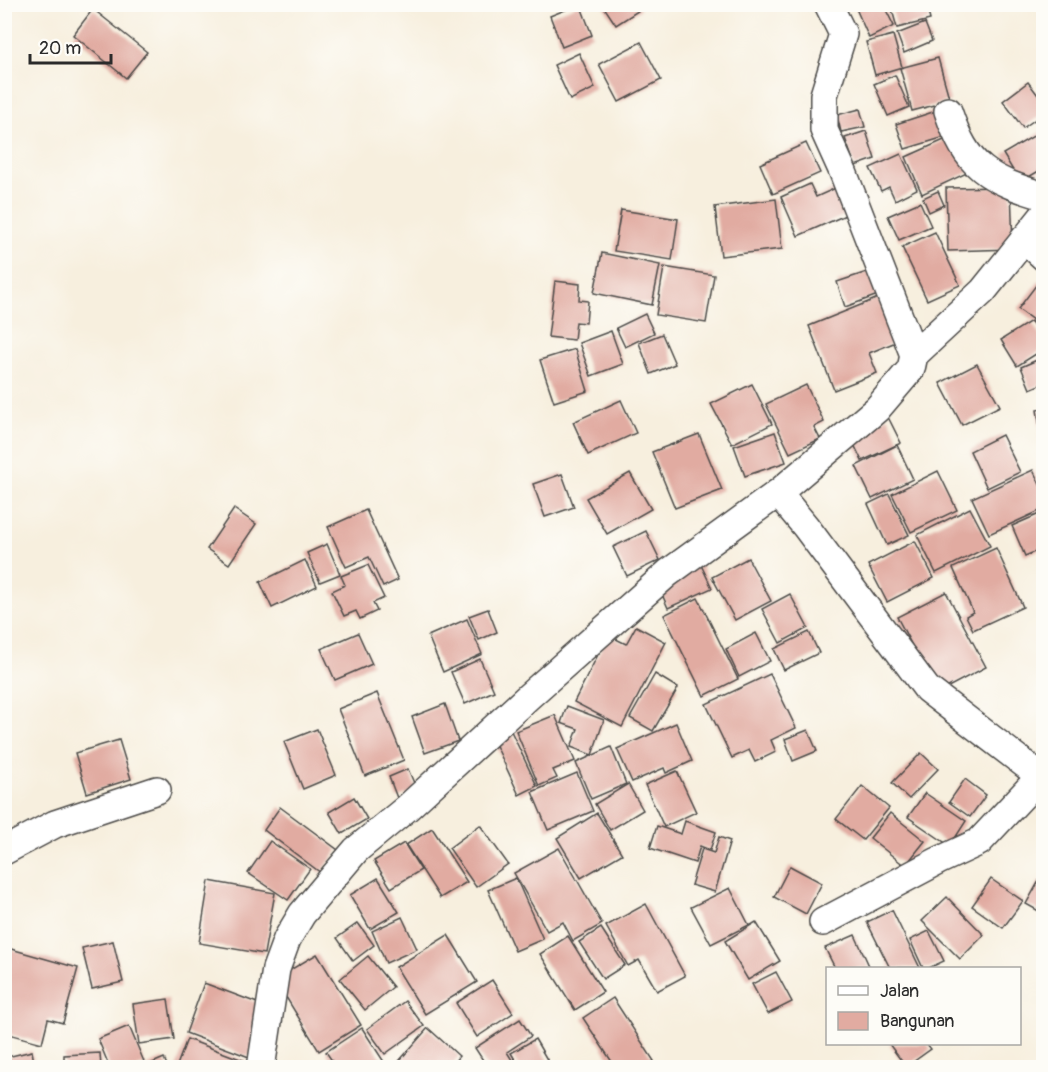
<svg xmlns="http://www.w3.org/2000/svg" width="1048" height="1072" font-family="Pangolin,sans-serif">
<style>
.building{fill:#e1aba1}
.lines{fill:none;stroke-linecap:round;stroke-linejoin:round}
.minor-casing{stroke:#4a4846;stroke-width:30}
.minor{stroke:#fff;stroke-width:27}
</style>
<rect width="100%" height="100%" fill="#fdfcf7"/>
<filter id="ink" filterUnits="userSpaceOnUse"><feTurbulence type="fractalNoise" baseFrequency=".0167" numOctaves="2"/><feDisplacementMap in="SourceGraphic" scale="12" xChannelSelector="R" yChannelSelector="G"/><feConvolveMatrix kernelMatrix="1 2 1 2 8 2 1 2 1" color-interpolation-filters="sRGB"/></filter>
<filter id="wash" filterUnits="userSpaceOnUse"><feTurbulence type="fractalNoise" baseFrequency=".008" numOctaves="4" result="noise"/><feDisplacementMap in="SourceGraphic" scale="24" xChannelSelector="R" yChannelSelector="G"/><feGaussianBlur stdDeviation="1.35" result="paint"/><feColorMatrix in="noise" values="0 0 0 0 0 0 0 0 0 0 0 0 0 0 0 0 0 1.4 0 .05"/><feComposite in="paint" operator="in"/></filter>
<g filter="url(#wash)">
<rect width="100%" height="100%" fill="#f7efde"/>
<g id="blocks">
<!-- building -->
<g class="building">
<path d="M580,4L592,35L562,47L550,16Z"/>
<path d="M608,4H638L641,9L616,25L604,7Z"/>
<path d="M854,4H888L884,6L894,26L869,38Z"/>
<path d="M895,4H926L930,20L897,28L891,6Z"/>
<path d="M93,9L147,52L126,78L73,35Z"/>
<path d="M925,23L932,41L904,53L897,34Z"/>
<path d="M893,35L902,67L875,75L866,42Z"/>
<path d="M641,42L661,80L619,102L599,64Z"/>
<path d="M579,53L595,88L570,100L554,65Z"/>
<path d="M938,58L950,101L912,111L900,68Z"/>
<path d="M895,75L909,107L888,116L874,84Z"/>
<path d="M1028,82L1044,103V113L1023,128L1003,101Z"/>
<path d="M860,109L865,127L841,132L837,115Z"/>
<path d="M939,110L948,136L905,149L896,124Z"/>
<path d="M866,131L875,159L855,166L845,138Z"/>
<path d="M1042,131L1044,168L1020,182L1003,154Z"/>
<path d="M953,136L969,172L922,194L906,157Z"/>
<path d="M806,143L820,173L773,194L760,164Z"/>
<path d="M901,154L917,189L895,200L889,187L881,191L870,168Z"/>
<path d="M810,184L816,197L838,187L850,213L798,236L781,197Z"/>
<path d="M1011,187L1013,249L948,251L946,188Z"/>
<path d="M938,191L944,205L929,212L923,198Z"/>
<path d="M776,199L782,249L721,256L715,207Z"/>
<path d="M920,202L931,226L899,240L888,216Z"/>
<path d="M621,210L678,219L672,260L614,251Z"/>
<path d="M935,232L960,285L927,300L902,247Z"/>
<path d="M602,253L660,265L652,305L594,293Z"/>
<path d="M664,267L714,275L706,323L656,315Z"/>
<path d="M870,271L878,295L845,307L837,282Z"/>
<path d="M1040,280L1044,283V328L1018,309Z"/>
<path d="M555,281L580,284L579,300L588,301L586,323L576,322L574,340L548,337Z"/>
<path d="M878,298L896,342L869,353L877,373L834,390L809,326Z"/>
<path d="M645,314L654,333L625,347L616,328Z"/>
<path d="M1031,321L1044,342V349L1017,366L1001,340Z"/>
<path d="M611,331L623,364L591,376L579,343Z"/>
<path d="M662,334L675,364L651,374L639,343Z"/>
<path d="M575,349L588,391L554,402L540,360Z"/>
<path d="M1044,357V383L1030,389L1021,367Z"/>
<path d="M977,364L1000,406L962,425L940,383Z"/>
<path d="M752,384L772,424L732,444L711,404Z"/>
<path d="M806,385L824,422L814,427L820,439L790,453L766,404Z"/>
<path d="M621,400L636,433L588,455L573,422Z"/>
<path d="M1044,408V438L1042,439L1037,410Z"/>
<path d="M888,417L901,443L862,461L850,436Z"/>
<path d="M775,432L786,462L745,476L734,446Z"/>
<path d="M699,434L722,490L675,508L652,452Z"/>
<path d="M1002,435L1020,472L987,488L970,451Z"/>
<path d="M897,445L913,479L872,499L856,466Z"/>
<path d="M1033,470L1044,493V509L989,534L972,498Z"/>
<path d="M938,471L957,510L911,532L892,494Z"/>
<path d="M630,473L651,509L607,534L586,498Z"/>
<path d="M562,474L574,507L545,517L533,484Z"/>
<path d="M889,494L909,535L887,545L868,504Z"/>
<path d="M970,508L990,546L936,573L917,535Z"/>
<path d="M234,509L256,524L229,564L207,549Z"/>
<path d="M366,510L398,580L383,587L369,557L346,567L328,527Z"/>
<path d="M1044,512V548L1025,556L1012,526Z"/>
<path d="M646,531L660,560L627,576L613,547Z"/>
<path d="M915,541L934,578L887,602L868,565Z"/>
<path d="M327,544L340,574L320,582L307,553Z"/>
<path d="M996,548L1023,607L973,630L966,616L973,612L953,568Z"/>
<path d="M748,558L771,601L735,620L712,577Z"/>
<path d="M305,560L317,586L272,608L260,582Z"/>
<path d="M368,565L384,598L373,603L377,611L360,619L356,611L344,616L332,591L345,585L341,576Z"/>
<path d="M701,565L712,588L668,608L658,585Z"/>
<path d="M946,592L986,667L937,693L897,617Z"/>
<path d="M790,594L808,628L780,643L762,609Z"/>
<path d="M698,598L738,679L704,696L664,615Z"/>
<path d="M488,609L497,632L479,640L469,616Z"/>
<path d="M467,619L482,654L443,672L428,636Z"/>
<path d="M636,626L666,642L622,727L574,702L608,635L626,644Z"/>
<path d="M809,632L819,653L784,670L774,649Z"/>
<path d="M358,633L372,664L335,680L321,649Z"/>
<path d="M756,633L770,661L739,677L726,649Z"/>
<path d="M480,659L494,691L465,704L451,672Z"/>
<path d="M655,674L678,688L653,731L630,718Z"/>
<path d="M770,674L796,728L771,740L776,752L755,762L749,750L732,758L706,704Z"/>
<path d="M377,693L404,760L365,776L338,709Z"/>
<path d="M445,704L458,741L425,753L412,717Z"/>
<path d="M567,706L604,720L592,755L571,747L578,729L561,723Z"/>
<path d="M555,715L575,761L553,770L557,778L539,786L516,731Z"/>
<path d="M676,723L692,761L666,773L664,768L632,782L617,749Z"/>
<path d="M317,729L336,775L303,789L284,742Z"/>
<path d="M808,730L817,751L793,761L785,739Z"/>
<path d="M511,731L537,786L519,795L493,739Z"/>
<path d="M119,740L131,779L87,793L75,753Z"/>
<path d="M611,747L626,784L591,799L576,763Z"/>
<path d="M921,753L938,769L909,799L892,783Z"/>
<path d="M408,769L417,790L397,798L389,777Z"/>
<path d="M677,771L696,812L664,827L645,785Z"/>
<path d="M577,773L593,811L548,830L532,792Z"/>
<path d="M965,779L986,795L970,817L949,802Z"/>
<path d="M628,784L643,810L610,830L595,804Z"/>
<path d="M862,786L889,808L863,840L836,819Z"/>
<path d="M925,793L966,821L950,846L908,817Z"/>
<path d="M354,797L367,819L342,834L329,812Z"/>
<path d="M280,807L338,850L321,873L264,830Z"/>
<path d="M597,813L622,854L581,878L557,838Z"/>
<path d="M890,813L925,841L905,866L870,838Z"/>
<path d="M685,821L716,832L710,850L700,846L695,863L650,848L657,826L681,834Z"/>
<path d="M480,825L508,864L476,887L449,848Z"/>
<path d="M432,828L467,882L440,898L406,845Z"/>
<path d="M719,837L730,841L715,892L691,885L702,849L714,853Z"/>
<path d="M270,841L310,869L288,900L248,873Z"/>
<path d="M404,843L421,870L391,888L374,861Z"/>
<path d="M559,848L602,924L573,941L563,922L547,931L514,873Z"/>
<path d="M790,866L822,883L806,914L774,897Z"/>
<path d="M378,878L399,912L370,929L350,895Z"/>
<path d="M516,878L543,939L515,951L488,890Z"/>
<path d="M991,879L1023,901L1003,928L972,906Z"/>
<path d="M209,881L275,893L264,954L199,943Z"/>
<path d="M1039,881L1044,883V914L1026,904Z"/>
<path d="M730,888L749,925L711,944L691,907Z"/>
<path d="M947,897L984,935L960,959L922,921Z"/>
<path d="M646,904L685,976L657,991L639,960L628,966L606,926Z"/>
<path d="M892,910L920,968H890L867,922Z"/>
<path d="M402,917L417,949L386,963L372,931Z"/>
<path d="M756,922L780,961L748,980L725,941Z"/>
<path d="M358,923L374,945L353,961L337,938Z"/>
<path d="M601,928L625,965L603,979L579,942Z"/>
<path d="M929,931L944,961L929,968H923L910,940Z"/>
<path d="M448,935L477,982L425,1014L396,967Z"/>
<path d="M855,935L870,968H835L825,948Z"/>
<path d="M568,936L603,992L575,1010L540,954Z"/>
<path d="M113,941L123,982L92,989L82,948Z"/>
<path d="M4,947L78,968L63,1023L48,1019L42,1043L5,1033L8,1020L4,1019Z"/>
<path d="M317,954L361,1025L319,1051L275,979Z"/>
<path d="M368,956L393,987L365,1010L340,979Z"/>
<path d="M776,972L792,1002L768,1014L752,984Z"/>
<path d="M492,980L513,1013L477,1037L456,1003Z"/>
<path d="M204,983L268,1007L249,1057L186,1033Z"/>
<path d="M613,998L654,1061L644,1068H616L583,1018Z"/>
<path d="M168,999L174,1039L139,1044L133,1004Z"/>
<path d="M405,1001L424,1026L385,1054L367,1029Z"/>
<path d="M520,1019L531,1036L507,1052L517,1068H488L475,1048Z"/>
<path d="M129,1026L145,1064L136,1068H110L98,1039Z"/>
<path d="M362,1028L388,1068H337L326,1052Z"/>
<path d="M428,1028L459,1056L449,1068H393Z"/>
<path d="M187,1039L248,1062L246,1068H176Z"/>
<path d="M535,1039L552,1068H520L511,1053Z"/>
<path d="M889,1044H927L931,1049L906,1067Z"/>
<path d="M32,1051L35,1068H9L7,1057Z"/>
<path d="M100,1053L101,1068H64V1055Z"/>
<path d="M164,1058L168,1068H141Z"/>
</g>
</g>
</g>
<g filter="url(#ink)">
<use href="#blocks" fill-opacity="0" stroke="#4a4846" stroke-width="1.5"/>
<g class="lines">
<!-- minor casing -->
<g class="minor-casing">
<g id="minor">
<path d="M828,4L843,34L824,95V130L843,172L914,355"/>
<path d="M948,111C967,168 987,179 1044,196"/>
<path d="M1024,239L1044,257"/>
<path d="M778,493L806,527L927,689L1044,779"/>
<path d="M4,851L55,824L157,790"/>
<path d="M823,922L938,861L979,842L1040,777"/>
<path d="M261,1068L276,969L287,939L302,914L356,850L407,808L529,696L668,573L778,493L877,409L911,369L914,355L983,291L1044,215"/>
</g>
</g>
<!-- minor -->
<use href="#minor" class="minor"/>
</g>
</g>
<!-- margin -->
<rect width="1048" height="1072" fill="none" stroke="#fdfcf7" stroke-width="24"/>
<!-- legend -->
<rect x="826" y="967" width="195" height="78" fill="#fdfcf7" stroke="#a9a8a5" stroke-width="1.5"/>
<rect x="838" y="986" width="30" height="9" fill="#ffffff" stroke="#a9a8a5" stroke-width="1.5"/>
<text x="880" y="997" font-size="18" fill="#2b2b2b">Jalan</text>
<rect x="838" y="1012" width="30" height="18" fill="#e1aba1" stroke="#a9a8a5" stroke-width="1.5"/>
<text x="880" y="1027" font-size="18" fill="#2b2b2b">Bangunan</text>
<!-- scale -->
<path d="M30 54v9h81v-9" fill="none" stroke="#2b2b2b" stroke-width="3"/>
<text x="39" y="54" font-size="18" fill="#2b2b2b" stroke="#fdfcf7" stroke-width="4.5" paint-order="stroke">20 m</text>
</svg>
